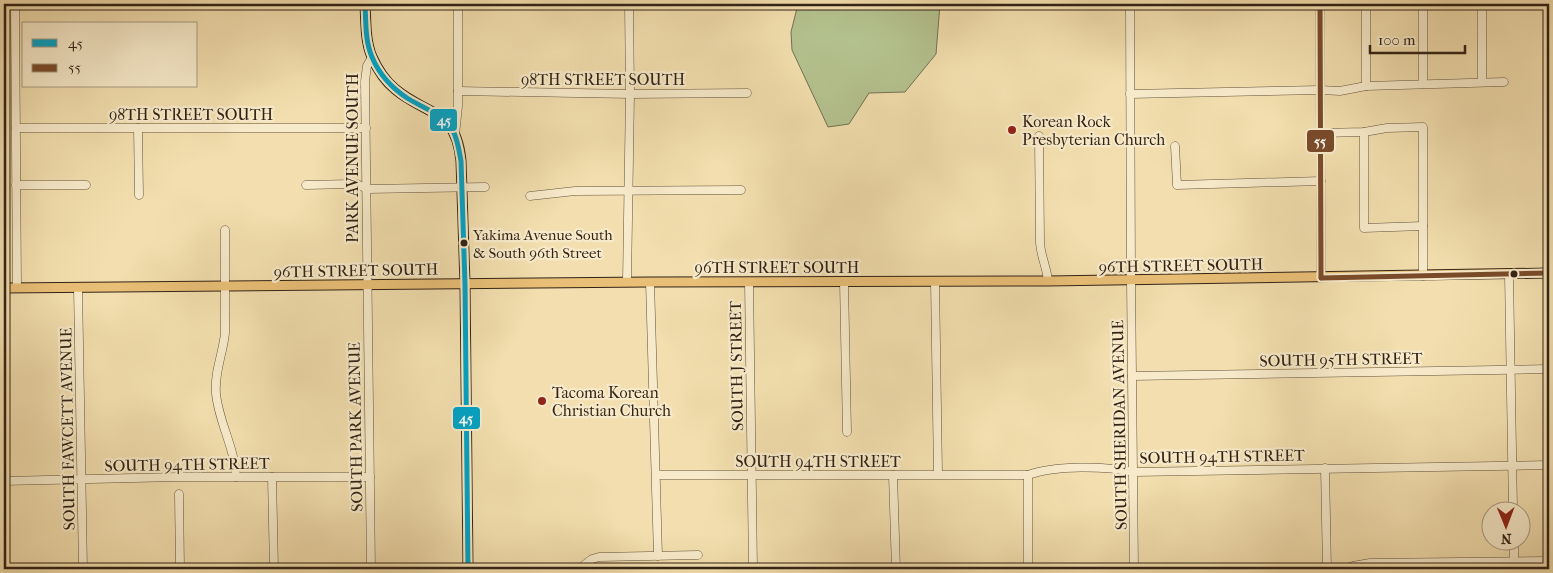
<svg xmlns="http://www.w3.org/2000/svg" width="1553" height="573" font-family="'IM FELL French Canon',serif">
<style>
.green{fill:#b4c28f;stroke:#737252}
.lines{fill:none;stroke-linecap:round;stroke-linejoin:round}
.minor-casing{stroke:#62523b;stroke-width:9}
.major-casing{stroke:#322315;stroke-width:11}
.minor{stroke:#f7eaca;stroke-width:8}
.major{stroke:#e9bf77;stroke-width:9}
.bus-1-casing{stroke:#f7eaca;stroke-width:9}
.bus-2-casing{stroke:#f7eaca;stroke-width:9}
.bus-1{stroke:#02a2c5;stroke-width:5}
.bus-2{stroke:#7a4b2a;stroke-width:5}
.poi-dot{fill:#8f2418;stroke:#f7eaca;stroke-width:2}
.bus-dot{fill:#322315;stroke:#f7eaca;stroke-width:2}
.labels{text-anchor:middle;stroke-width:4.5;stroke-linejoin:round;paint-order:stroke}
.bus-label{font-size:15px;fill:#322315;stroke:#f7eaca;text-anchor:start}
.street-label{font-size:16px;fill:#322315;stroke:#f7eaca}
.poi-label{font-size:16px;fill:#322315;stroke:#f7eaca;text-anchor:start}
.line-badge{stroke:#f7eaca;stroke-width:2}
.badge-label{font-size:14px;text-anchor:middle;font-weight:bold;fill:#fff}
</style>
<rect width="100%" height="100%" fill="#f2deae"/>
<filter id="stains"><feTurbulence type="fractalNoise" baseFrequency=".004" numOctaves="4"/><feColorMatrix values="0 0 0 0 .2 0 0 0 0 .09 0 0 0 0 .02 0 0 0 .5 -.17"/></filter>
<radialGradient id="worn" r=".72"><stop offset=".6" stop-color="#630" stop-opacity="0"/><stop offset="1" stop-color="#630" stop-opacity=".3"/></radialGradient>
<!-- green -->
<path class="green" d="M798,4H940L936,54L905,92L869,93L849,124L828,127L792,50L791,32Z"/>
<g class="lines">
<!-- minor casing -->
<g class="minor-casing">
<g id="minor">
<path d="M15,4L17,288"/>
<path d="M1130,4L1131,280L1134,569"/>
<path d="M1320,4L1321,278"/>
<path d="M1366,4V86"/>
<path d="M1423,4V84"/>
<path d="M1482,82V4"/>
<path d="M458,91L630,94L747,93"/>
<path d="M1130,94L1320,90L1340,91L1366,86L1504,82"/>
<path d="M16,128H366"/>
<path d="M138,128L139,195"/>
<path d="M1364,132V228L1423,226"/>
<path d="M1321,133L1364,132L1387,128L1423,127V276"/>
<path d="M455,135L458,106V4"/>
<path d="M1039,136L1040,243C1041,257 1047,268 1048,281"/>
<path d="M1175,146L1177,185L1321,181"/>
<path d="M16,185H86"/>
<path d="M306,185L351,184H357L367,189L485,187"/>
<path d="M530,196L575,191L741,190"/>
<path d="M225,230V333C223,354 214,372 216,394C219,423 235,448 236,477"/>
<path d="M1509,274L1513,510"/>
<path d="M627,282L630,94L629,4"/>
<path d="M650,282L658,556"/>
<path d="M749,282L753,569"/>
<path d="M844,282L847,432"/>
<path d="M935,282L938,474"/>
<path d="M78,288L83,569"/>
<path d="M1132,376L1549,369"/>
<path d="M1325,468L1327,569"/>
<path d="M656,475H1028C1056,465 1105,466 1134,472L1549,465"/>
<path d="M893,475L896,569"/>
<path d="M1028,475V569"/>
<path d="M272,477L274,569"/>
<path d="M4,481L177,477H370"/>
<path d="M179,494L180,569"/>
<path d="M1514,540V569"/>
<path d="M371,569L365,81L367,66L372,57"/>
<path d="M579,569L592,559L599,557L698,555"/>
<path d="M1344,569L1353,566L1370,563L1549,561"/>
</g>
</g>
<!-- major casing -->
<g class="major-casing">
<g id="major">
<path d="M365,4C366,21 365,41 372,57C377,68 385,81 395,89C427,116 456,108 461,161L465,284L468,569"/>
<path d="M4,288L650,282L1048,281L1549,273"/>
</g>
</g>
<!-- minor -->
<use href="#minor" class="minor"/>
<!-- major -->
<use href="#major" class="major"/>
<!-- bus-1 casing -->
<g class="bus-1-casing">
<path id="bus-1" d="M365,4C366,22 365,41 372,57C379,74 392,88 407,98C423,108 443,114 453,131C458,140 459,151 461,161L465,284L468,569"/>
</g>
<!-- bus-2 casing -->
<g class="bus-2-casing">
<g id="bus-2">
<path d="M1320,4L1321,278"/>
<path d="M1321,278L1549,273"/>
</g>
</g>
<!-- bus-1 -->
<use href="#bus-1" class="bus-1"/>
<!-- bus-2 -->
<use href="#bus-2" class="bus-2"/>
</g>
<!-- markers -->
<g class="poi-dot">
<circle cx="1012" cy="130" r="5"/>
<circle cx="542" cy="401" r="5"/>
</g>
<g class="bus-dot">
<circle cx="464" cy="243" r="4.5"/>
<circle cx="1514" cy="274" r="4.5"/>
</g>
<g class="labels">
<!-- bus labels -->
<g class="bus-label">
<text x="473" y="240">Yakima Avenue South<tspan x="473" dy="18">&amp; South 96th Street</tspan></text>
</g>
<!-- street labels -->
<g class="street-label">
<text x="603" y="85">98TH STREET SOUTH</text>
<text x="191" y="120">98TH STREET SOUTH</text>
<text transform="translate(352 158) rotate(-90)" y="6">PARK AVENUE SOUTH</text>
<text transform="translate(1181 265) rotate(-1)" y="6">96TH STREET SOUTH</text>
<text x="777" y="273">96TH STREET SOUTH</text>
<text transform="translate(356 270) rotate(-1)" y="6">96TH STREET SOUTH</text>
<text transform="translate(1341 359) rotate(-1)" y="6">SOUTH 95TH STREET</text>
<text transform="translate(736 366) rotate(-91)" y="6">SOUTH J STREET</text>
<text transform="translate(1119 425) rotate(-91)" y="6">SOUTH SHERIDAN AVENUE</text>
<text transform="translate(355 427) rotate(-91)" y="6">SOUTH PARK AVENUE</text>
<text transform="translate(67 429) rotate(-91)" y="6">SOUTH FAWCETT AVENUE</text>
<text transform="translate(1222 456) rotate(-1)" y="6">SOUTH 94TH STREET</text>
<text x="818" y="467">SOUTH 94TH STREET</text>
<text transform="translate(187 464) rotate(-1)" y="6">SOUTH 94TH STREET</text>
</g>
<!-- poi labels -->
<g class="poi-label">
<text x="1022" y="127">Korean Rock<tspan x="1022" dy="18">Presbyterian Church</tspan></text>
<text x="552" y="398">Tacoma Korean<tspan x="552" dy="18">Christian Church</tspan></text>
</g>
</g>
<g class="line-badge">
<rect x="429" y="108" width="29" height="24" rx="5" fill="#02a2c5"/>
<rect x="1306" y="129" width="29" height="24" rx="5" fill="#7a4b2a"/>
<rect x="452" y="406" width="29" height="24" rx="5" fill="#02a2c5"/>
</g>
<g class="badge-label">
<text x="444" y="125">45</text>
<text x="1320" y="146">55</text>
<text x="466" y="423">45</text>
</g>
<!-- margin -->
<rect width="1553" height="573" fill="none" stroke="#f2deae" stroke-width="20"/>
<rect x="5" y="5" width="1543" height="563" fill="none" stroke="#322315" stroke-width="2.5"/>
<rect x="10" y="10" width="1533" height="553" fill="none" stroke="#322315"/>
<!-- legend -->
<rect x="22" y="22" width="175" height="65" fill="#f7eaca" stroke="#a89a82"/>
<rect x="32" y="39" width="25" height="8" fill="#02a2c5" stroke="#a89a82"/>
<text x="68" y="48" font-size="15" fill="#322315">45</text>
<rect x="32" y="64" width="25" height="8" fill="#7a4b2a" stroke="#a89a82"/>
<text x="68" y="72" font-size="15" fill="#322315">55</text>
<!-- north arrow -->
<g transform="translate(1506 526) rotate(179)"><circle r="24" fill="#f7eaca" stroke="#a89a82"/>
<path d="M0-4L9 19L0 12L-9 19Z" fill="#8f2418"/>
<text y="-8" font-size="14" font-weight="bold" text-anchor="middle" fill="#322315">N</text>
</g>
<!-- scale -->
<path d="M1370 45v8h95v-8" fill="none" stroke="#322315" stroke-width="2.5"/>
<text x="1378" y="45" font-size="15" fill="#322315" stroke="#f7eaca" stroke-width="4" paint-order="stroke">100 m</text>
<rect width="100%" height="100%" filter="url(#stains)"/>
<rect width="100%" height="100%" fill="url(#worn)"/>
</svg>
